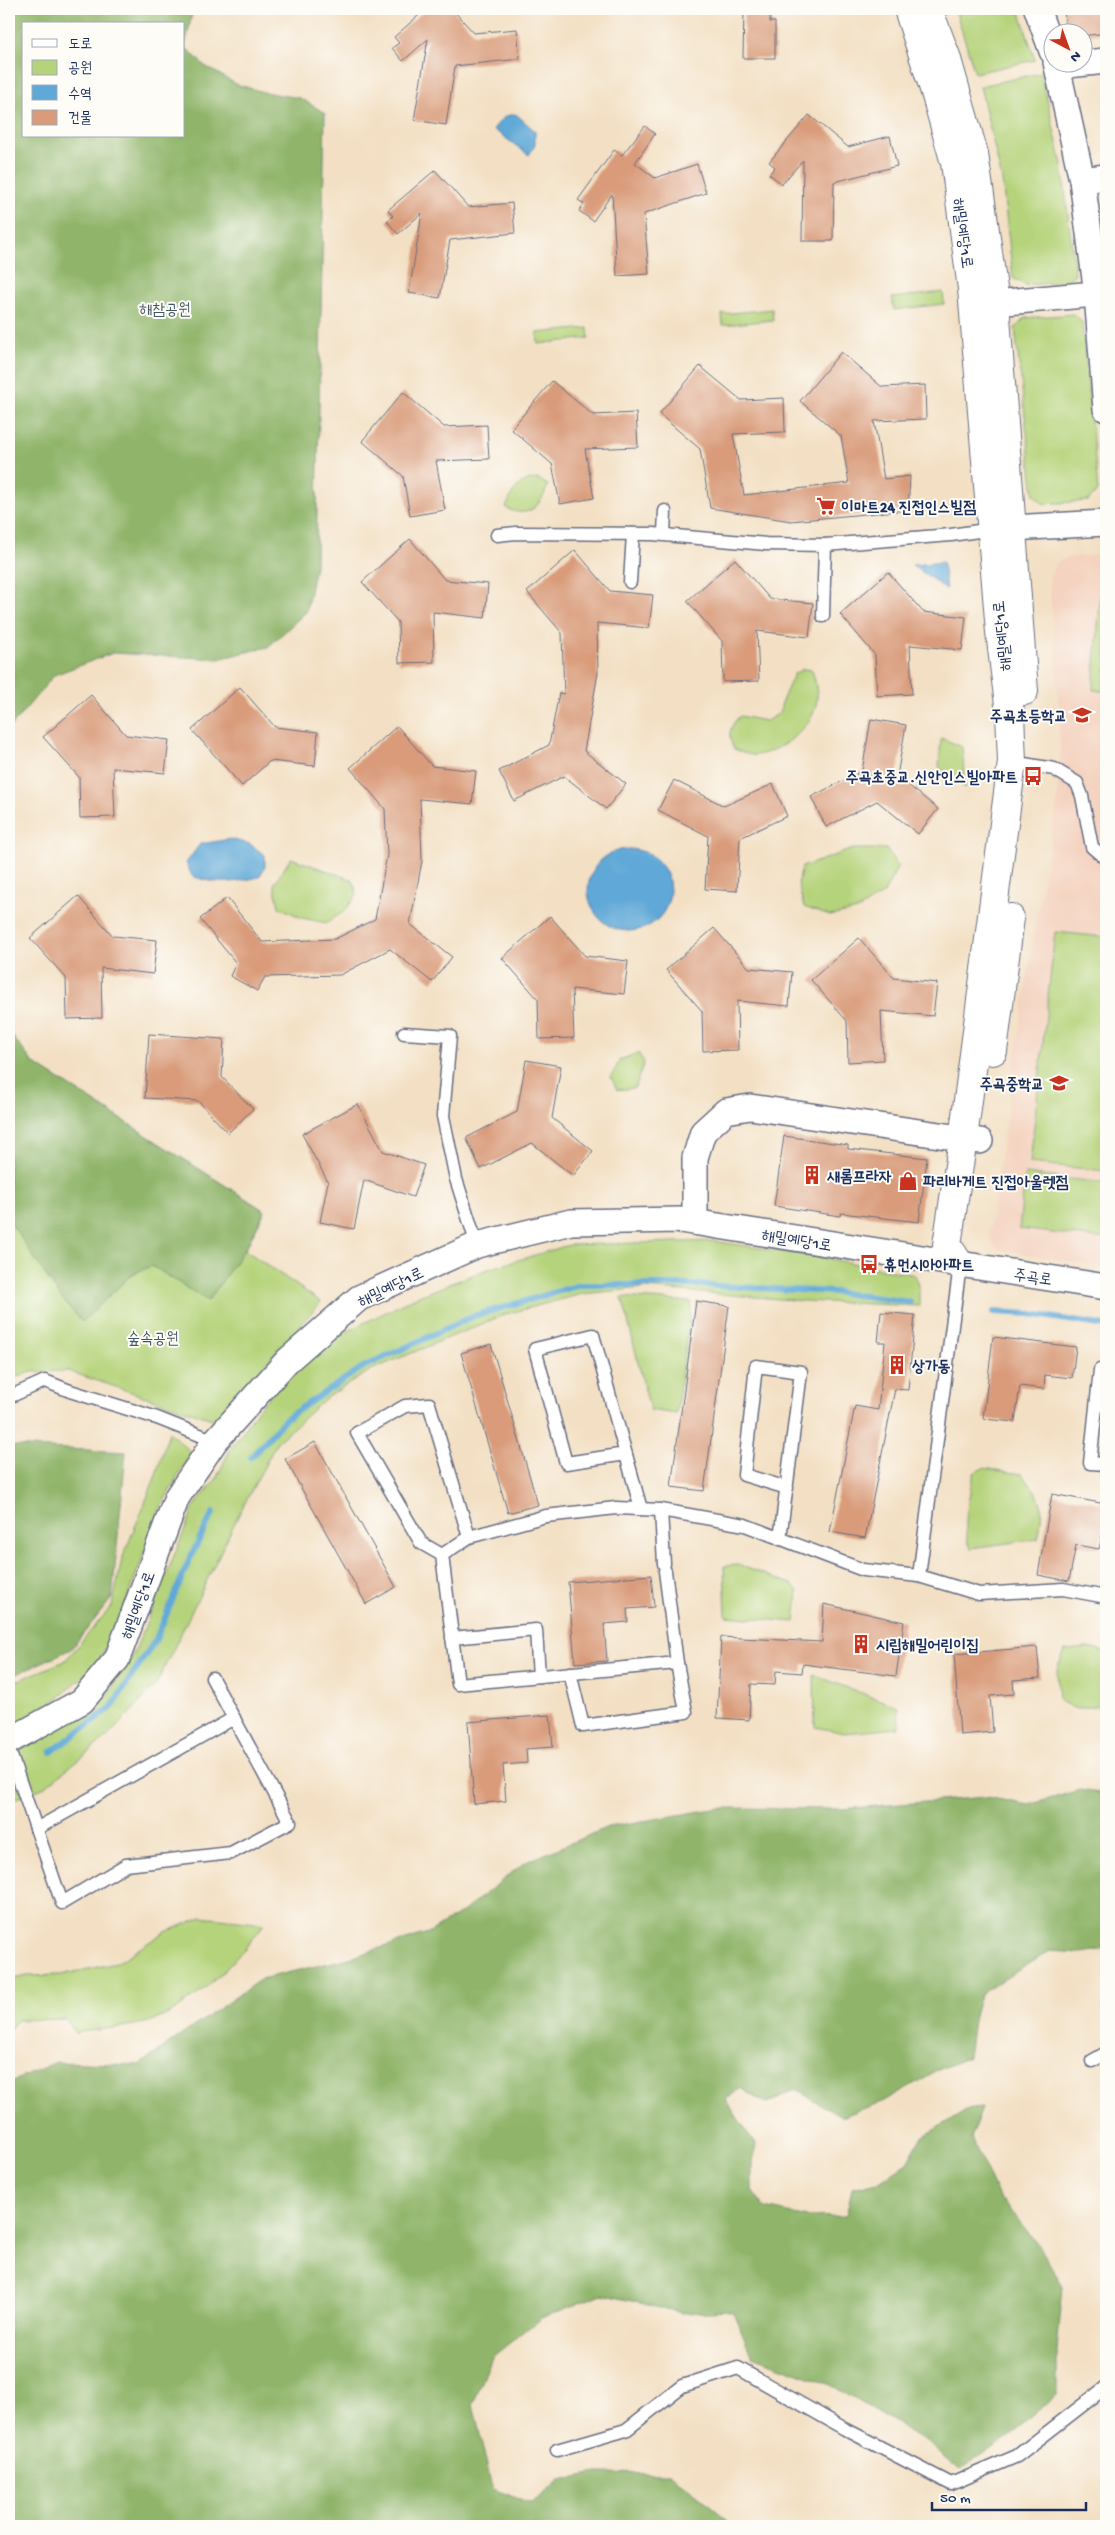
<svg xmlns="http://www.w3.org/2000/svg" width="1115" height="2535" font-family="'Gochi Hand','Poor Story',sans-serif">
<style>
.built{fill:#f4d3c0}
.green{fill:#b5d37a;stroke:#68816c}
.forest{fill:#90b56a;stroke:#567264;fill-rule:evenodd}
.water{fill:#5fa8d7;stroke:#3d6c9a}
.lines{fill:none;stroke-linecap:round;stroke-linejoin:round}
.stream{stroke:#5fa8d7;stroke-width:6}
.building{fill:#d99b7a}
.service-casing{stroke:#676d82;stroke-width:15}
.minor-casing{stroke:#676d82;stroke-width:28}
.tertiary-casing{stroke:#676d82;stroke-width:30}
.service{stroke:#fff;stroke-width:12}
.minor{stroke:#fff;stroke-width:25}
.tertiary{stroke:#fff;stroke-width:28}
.labels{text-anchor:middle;stroke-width:4;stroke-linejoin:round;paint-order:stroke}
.street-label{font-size:16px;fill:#1b2f5e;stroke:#fdfcf7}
.park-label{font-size:16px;fill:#425865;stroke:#fdfcf7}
.poi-label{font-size:16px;font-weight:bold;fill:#1b2f5e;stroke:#fdfcf7;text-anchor:start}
</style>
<rect width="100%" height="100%" fill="#fdfcf7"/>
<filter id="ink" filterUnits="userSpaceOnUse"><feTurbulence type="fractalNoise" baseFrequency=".02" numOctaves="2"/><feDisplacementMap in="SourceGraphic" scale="10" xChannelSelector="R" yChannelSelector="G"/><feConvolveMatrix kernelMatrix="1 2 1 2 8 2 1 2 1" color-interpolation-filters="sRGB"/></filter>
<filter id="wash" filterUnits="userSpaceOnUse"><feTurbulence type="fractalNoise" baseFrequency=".0096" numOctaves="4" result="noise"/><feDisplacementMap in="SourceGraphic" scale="20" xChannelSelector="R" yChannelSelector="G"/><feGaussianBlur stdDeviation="1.12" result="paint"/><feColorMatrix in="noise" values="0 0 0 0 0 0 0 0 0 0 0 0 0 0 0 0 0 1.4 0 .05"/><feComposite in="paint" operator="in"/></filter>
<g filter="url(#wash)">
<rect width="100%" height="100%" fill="#f3e0c4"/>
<!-- built -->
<path class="built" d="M1106,553V1268L1000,1250L994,1245L989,1234L1034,932L1057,803L1060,753L1057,676L1049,579L1055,564L1065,558Z"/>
<!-- green -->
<g class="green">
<path d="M955,9H1019L1035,60L975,73Z"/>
<path d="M1041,73L1062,165L1075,274L1065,282L1025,285L1013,278L1002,180L980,86Z"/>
<path d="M943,292L944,304L894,310L892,298Z"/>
<path d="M772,309L773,320L723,325L722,314Z"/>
<path d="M1074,314L1082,322L1098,491L1088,501L1044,504L1034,495L1015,328L1025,318Z"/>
<path d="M588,328L589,338L538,344L537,333Z"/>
<path d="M538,479L548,485C541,505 529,520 506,508C513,490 518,480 538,479Z"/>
<path d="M1106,562V692L1093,690L1103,563Z"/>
<path d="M803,669L812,670C815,680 819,695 816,705C811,729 780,752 756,755C750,756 740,751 734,749C727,735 729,727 740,716L766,721L780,713L782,701L794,674Z"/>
<path d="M941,738L962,747L965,788L939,767Z"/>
<path d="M853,849H886L898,866L884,893L858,910L830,916L804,907L798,884L802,867Z"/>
<path d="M291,858L353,880L357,894L346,910L327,923L302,918L279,907L274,884Z"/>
<path d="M1055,932L1106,937V1171L1030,1163Z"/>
<path d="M9,1032L33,1063L265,1211L245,1250L321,1302L215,1420L68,1371L32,1372L9,1379Z"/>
<path d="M638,1053L644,1062L635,1088L617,1090L611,1077L620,1060Z"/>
<path d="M1025,1174L1106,1183V1239L1019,1229Z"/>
<path d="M713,1241L820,1257L915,1275L919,1290V1306L804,1301L644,1288L582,1294L506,1314L371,1370L326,1398L277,1442L237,1518L156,1685L107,1737L43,1788L9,1801V1754L107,1695L134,1653L195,1505L215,1481L230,1450L258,1409L296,1366L348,1331L414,1298L485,1270L569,1245Z"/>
<path d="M622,1297L692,1302L676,1414L650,1410Z"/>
<path d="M169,1432L191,1452L161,1507L115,1633L94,1667L56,1700L9,1730V1680H19L65,1661L112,1606L122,1559L155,1478Z"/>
<path d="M983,1468L1022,1474C1045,1502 1044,1505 1038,1539L971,1548C960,1530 970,1493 974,1473Z"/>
<path d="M738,1565L792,1584L798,1591L795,1622L726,1616L724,1566Z"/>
<path d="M1088,1648L1106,1652V1704L1076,1709L1059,1701L1057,1669L1065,1650Z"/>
<path d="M814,1675L898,1707L899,1728L845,1733L815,1727Z"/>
<path d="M202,1917L264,1924C241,1957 187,2013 148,2022C124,2028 99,2029 75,2033L66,2019L17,2020L9,2030V1980L27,1976L60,1975L117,1963L163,1933Z"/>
</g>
<!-- forest -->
<g class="forest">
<path d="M9,9H193L185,47L205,66L236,84L263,92L300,98L325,113L316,561L306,612L268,647L218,659L113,653L54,675L9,729ZM24,24H184V136H24Z"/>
<path d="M9,1032L33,1063L265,1211L244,1250L208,1301L152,1266L132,1274L82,1322L61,1298L9,1220Z"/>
<path d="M9,1446L126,1452L112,1598L71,1649L12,1676L9,1675Z"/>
<path d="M1080,1790L1106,1794V1949L1081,1953L1050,1951L980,1994L973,2020L968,2057L936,2071L884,2101L841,2117L796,2089L767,2104L740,2088L726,2100L756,2146L752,2162V2190L765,2208L808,2217L846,2216L852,2188L878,2182L907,2163L921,2138L966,2110L982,2108L971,2138L999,2197L1037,2243L1063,2286L1057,2350V2393L1010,2436L960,2470L921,2438L831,2385L752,2356L733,2311L682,2313L602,2294L541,2318L492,2357L473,2404L492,2489L532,2503L560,2480L597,2473L670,2474L716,2509L731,2526H9V2083L56,2062L139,2065L261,1979L346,1959L428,1933L464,1911L524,1863L608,1827L719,1808L841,1809L986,1797L1029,1805Z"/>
</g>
<!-- water -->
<g class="water">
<path d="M516,114L535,131V145L529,155L493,129L505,116Z"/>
<path d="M943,562L946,589L912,565Z"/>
<path d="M230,839L250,844L265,855V867L259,877C234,883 217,885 192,876L186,863L200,844Z"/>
<circle cx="629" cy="890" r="41"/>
</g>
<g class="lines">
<!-- stream -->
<g class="stream">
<path d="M994,1312L1030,1314L1106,1326"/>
<path d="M251,1457L286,1418L363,1367L474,1316L580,1285H702L834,1292L910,1302"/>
<path d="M51,1752L111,1708L156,1639L191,1556L213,1513"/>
</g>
</g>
<g id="blocks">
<!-- building -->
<g class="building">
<path d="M426,9H452L474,33L517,29L520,59L455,66L446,125L414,120L428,39L403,61L392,48L399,43L394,37Z"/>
<path d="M744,9H770V22H775V58H743Z"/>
<path d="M1064,9H1106V33L1082,36V32H1066Z"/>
<path d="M809,115L848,147L890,136L897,166L834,182L833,241H802L803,160L782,184L769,174L775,167L769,162Z"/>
<path d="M645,126L655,134L635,163L655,178L697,164L706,193L644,214L649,274L617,276L612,194L593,221L579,211L584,204L578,200L614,150L622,155Z"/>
<path d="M435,170L468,207L512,203L515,233L450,240L440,298L409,293L422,213L398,234L387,221L393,216L388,210Z"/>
<path d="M841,352L882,387L925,385L926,419L874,421L884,479L910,476L908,510L791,521L710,508L700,449L659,414L700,366L741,400L784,398L785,432L733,434L744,495L849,483L841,436L800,401Z"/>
<path d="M552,381L593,415L636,413L638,447L585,449L594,498L560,504L552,464L511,429Z"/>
<path d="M403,392L444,427L487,425L489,459L436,461L445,510L410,516L403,476L362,441Z"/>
<path d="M410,539L445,580L488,584L485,618L433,612L434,662L399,663L398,622L362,582Z"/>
<path d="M575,550L610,591L653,595L649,628L597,623L598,673L584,751L626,784L606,809L564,776L514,801L499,771L549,745L559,693L564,694L562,633L527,592Z"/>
<path d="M735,559L770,599L813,603L809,637L757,631L759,681L723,682L722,641L687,601Z"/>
<path d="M888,572L923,612L966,617L962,650L910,645L912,694L877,696L875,655L840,614Z"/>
<path d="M240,687L275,727L318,732L315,766L270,761L242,786L192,730Z"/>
<path d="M91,695L126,735L169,740L165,773L113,768L115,817L80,818L79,777L43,737Z"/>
<path d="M871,719L906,725L897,776L938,809L918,834L877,801L826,827L811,797L862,771Z"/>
<path d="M397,726L432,766L476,771L472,804L420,799L422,861L410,924L452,957L432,982L390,949L340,975L265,977L257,991L230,976L236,963L200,919L227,898L262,942L335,939L375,919L387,855L385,809L350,768Z"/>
<path d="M674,780L724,806L773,784L787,816L740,838L737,891L705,889L708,836L658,810Z"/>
<path d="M78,896L113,936L157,940L153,974L101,968L102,1018L67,1019L66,978L30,938Z"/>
<path d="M550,916L585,956L628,961L624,994L572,989L574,1038L539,1039L538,999L502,958Z"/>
<path d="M714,928L749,968L792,972L789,1006L737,1001L738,1050L703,1051L702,1011L666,970Z"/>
<path d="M859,938L894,978L937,983L933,1016L881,1011L883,1060L848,1062L847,1021L811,980Z"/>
<path d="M149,1034L224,1039L222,1077L253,1109L228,1133L198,1101L145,1098Z"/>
<path d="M526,1060L561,1066L552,1118L593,1151L573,1176L532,1143L481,1169L466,1138L517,1112Z"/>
<path d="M358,1104L383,1151L424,1165L413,1197L364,1180L354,1229L320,1222L328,1182L302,1134Z"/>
<path d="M784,1136L848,1145V1149L927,1158L919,1222L841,1213L840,1216L774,1206Z"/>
<path d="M696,1301L729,1306L704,1491L671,1487Z"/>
<path d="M881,1312L915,1315L908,1390L895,1389L865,1538L830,1532L855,1406L878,1410L885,1342H878Z"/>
<path d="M993,1337L1076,1347L1072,1378L1045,1375L1044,1389L1020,1386L1015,1422L983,1419Z"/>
<path d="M491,1344L538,1505L508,1513L461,1353Z"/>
<path d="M315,1442L396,1587L366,1604L285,1459Z"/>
<path d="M1052,1494L1106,1504V1536H1102L1099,1549L1076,1545L1069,1581L1038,1575Z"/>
<path d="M651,1575L654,1607L627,1609L628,1622L604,1624L607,1661L575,1663L568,1582Z"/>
<path d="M824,1604L904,1622L896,1676L803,1664L802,1673L776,1671L775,1685L751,1684L749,1720L717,1718L721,1637L822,1642Z"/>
<path d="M1037,1647L1040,1678L1013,1680L1014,1694L990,1696L993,1732L960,1735L954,1654Z"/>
<path d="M550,1715L553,1747L526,1749L527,1763L503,1765L506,1801L474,1804L468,1722Z"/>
</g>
</g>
</g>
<g filter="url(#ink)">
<use href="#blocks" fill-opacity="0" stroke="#676d82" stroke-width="1"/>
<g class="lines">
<!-- service casing -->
<g class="service-casing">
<g id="service">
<path d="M664,534L665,511"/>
<path d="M497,535L516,533L653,534L766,544L825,545L951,535L992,529"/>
<path d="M630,582L633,534"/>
<path d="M823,616L825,545"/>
<path d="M1012,762L1054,769L1077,783L1082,796L1092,847L1106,859"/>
<path d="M404,1033L450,1036L443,1116L456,1179L477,1245"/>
<path d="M1106,1371L1100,1370L1090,1463L1106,1464"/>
<path d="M9,1397L45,1381L70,1391L157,1418L215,1441"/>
<path d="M626,1454L566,1463L535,1349L593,1335L641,1509"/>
<path d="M661,1510L664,1564"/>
<path d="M780,1539L801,1372L756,1366L744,1475L787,1488"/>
<path d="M442,1555L421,1543L357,1433L405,1406L429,1404L469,1537"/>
<path d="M665,1571L677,1663L458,1684L442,1555L469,1537L546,1516L616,1508L661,1510L745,1525L863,1570L919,1576L979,1594L1063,1589L1106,1597"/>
<path d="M919,1576L960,1265"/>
<path d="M452,1638L536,1630L539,1676"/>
<path d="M570,1673L583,1726L686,1712L677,1663"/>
<path d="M9,1750L62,1903L126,1865L231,1853L290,1822L212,1678"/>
<path d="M36,1829L234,1718"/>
<path d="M1092,2061L1106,2053"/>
<path d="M557,2450L626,2430L682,2386L738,2368L845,2429L951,2484L1017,2456L1106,2387"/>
</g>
</g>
<!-- minor casing -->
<g class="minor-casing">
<g id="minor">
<path d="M1037,9L1052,51"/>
<path d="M1056,62L1082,180L1097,294L1106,409"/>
<path d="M1058,66L1106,61"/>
<path d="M1082,180L1106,177"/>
<path d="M995,303L1106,293"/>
<path d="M992,529L1106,523"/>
<path d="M695,1222V1158L703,1132L726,1111L750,1107L980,1141"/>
<path d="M9,1741L82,1701L117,1659L177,1497L215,1441L287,1361L359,1298L477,1245L571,1222L680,1220L1106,1287"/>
</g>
</g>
<!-- tertiary casing -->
<g class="tertiary-casing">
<g id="tertiary">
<path d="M908,9L935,92L955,163L972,289L1000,632L1010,713L1012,762L963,1139L947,1245L960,1265"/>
<path d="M928,9L946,56L974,154L984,223L995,303L1024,691"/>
<path d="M993,1051L1010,918"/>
</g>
</g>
<!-- service -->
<use href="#service" class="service"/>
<!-- minor -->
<use href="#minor" class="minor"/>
<!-- tertiary -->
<use href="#tertiary" class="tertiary"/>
</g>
</g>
<!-- icons -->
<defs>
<g id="supermarket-bare" transform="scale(1.5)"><path d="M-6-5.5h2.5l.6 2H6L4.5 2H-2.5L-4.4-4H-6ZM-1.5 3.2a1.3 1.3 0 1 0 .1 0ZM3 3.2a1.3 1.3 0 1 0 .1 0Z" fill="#c8321e" stroke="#fdfcf7" stroke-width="2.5" paint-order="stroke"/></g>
<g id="school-bare" transform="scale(1.5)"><path d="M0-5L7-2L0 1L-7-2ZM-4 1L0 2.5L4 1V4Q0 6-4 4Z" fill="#c8321e" stroke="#fdfcf7" stroke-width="2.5" paint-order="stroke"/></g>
<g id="bus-bare" transform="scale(1.5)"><path d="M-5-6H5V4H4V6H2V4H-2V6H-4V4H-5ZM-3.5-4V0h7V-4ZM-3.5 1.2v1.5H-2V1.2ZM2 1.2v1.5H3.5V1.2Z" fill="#c8321e" stroke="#fdfcf7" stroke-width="2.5" paint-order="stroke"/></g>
<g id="building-bare" transform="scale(1.5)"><path d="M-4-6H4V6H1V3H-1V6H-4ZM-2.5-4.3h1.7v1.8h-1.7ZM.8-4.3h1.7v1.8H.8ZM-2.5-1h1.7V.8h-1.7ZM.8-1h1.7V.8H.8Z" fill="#c8321e" stroke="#fdfcf7" stroke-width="2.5" paint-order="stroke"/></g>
<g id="shop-bare" transform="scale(1.5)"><path d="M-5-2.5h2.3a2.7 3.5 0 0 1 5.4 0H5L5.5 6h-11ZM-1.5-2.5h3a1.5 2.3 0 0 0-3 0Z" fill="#c8321e" stroke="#fdfcf7" stroke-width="2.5" paint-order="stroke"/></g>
</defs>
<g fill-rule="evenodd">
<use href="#supermarket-bare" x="826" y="506"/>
<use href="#school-bare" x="1082" y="715"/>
<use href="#bus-bare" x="1033" y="776"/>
<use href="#school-bare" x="1059" y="1083"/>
<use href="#building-bare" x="812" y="1175"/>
<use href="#shop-bare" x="908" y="1181"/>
<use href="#bus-bare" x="869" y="1264"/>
<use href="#building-bare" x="897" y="1365"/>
<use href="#building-bare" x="861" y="1644"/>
</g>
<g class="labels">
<!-- street labels -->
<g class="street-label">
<text transform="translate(964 233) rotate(82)" y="6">해밀예당1로</text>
<text transform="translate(1001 636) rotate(-96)" y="6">해밀예당1로</text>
<text transform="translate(797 1239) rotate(9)" y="6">해밀예당1로</text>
<text transform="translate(1033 1276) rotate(8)" y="6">주곡로</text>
<text transform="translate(390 1286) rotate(-26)" y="6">해밀예당1로</text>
<text transform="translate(137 1605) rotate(-70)" y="6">해밀예당1로</text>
</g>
<!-- park labels -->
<g class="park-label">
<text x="165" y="314">해참공원</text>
<text x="153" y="1343">숲속공원</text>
</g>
<!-- poi labels -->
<g class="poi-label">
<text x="841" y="512">이마트24 진접인스빌점</text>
<text x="1067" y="721" text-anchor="end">주곡초등학교</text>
<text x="1018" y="782" text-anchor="end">주곡초중교.신안인스빌아파트</text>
<text x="1044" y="1089" text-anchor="end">주곡중학교</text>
<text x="827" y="1181">새롬프라자</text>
<text x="923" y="1187">파리바게트 진접아울렛점</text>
<text x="884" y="1270">휴먼시아아파트</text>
<text x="912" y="1371">상가동</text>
<text x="876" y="1650">시립해밀어린이집</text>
</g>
</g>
<!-- margin -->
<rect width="1115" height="2535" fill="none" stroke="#fdfcf7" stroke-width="30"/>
<!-- legend -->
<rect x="22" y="22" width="162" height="115" fill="#fdfcf7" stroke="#a3aaba"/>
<rect x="32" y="39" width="25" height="8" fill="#ffffff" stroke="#a3aaba"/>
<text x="68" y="48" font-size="15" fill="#1b2f5e">도로</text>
<rect x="32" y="60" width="25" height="15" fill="#b5d37a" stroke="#a3aaba"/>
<text x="68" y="72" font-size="15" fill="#1b2f5e">공원</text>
<rect x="32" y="85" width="25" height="15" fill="#5fa8d7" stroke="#a3aaba"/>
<text x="68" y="98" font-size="15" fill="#1b2f5e">수역</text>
<rect x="32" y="110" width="25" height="15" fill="#d99b7a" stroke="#a3aaba"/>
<text x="68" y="122" font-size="15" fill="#1b2f5e">건물</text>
<!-- north arrow -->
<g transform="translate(1068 48) rotate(139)"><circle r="24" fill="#fdfcf7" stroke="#a3aaba"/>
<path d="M0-4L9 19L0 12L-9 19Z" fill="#c8321e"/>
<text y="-8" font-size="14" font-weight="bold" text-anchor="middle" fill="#1b2f5e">N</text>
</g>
<!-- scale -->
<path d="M932 2502v8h154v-8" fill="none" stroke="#1b2f5e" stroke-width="2.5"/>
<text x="940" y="2502" font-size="15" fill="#1b2f5e" stroke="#fdfcf7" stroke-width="4" paint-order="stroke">50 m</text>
</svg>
